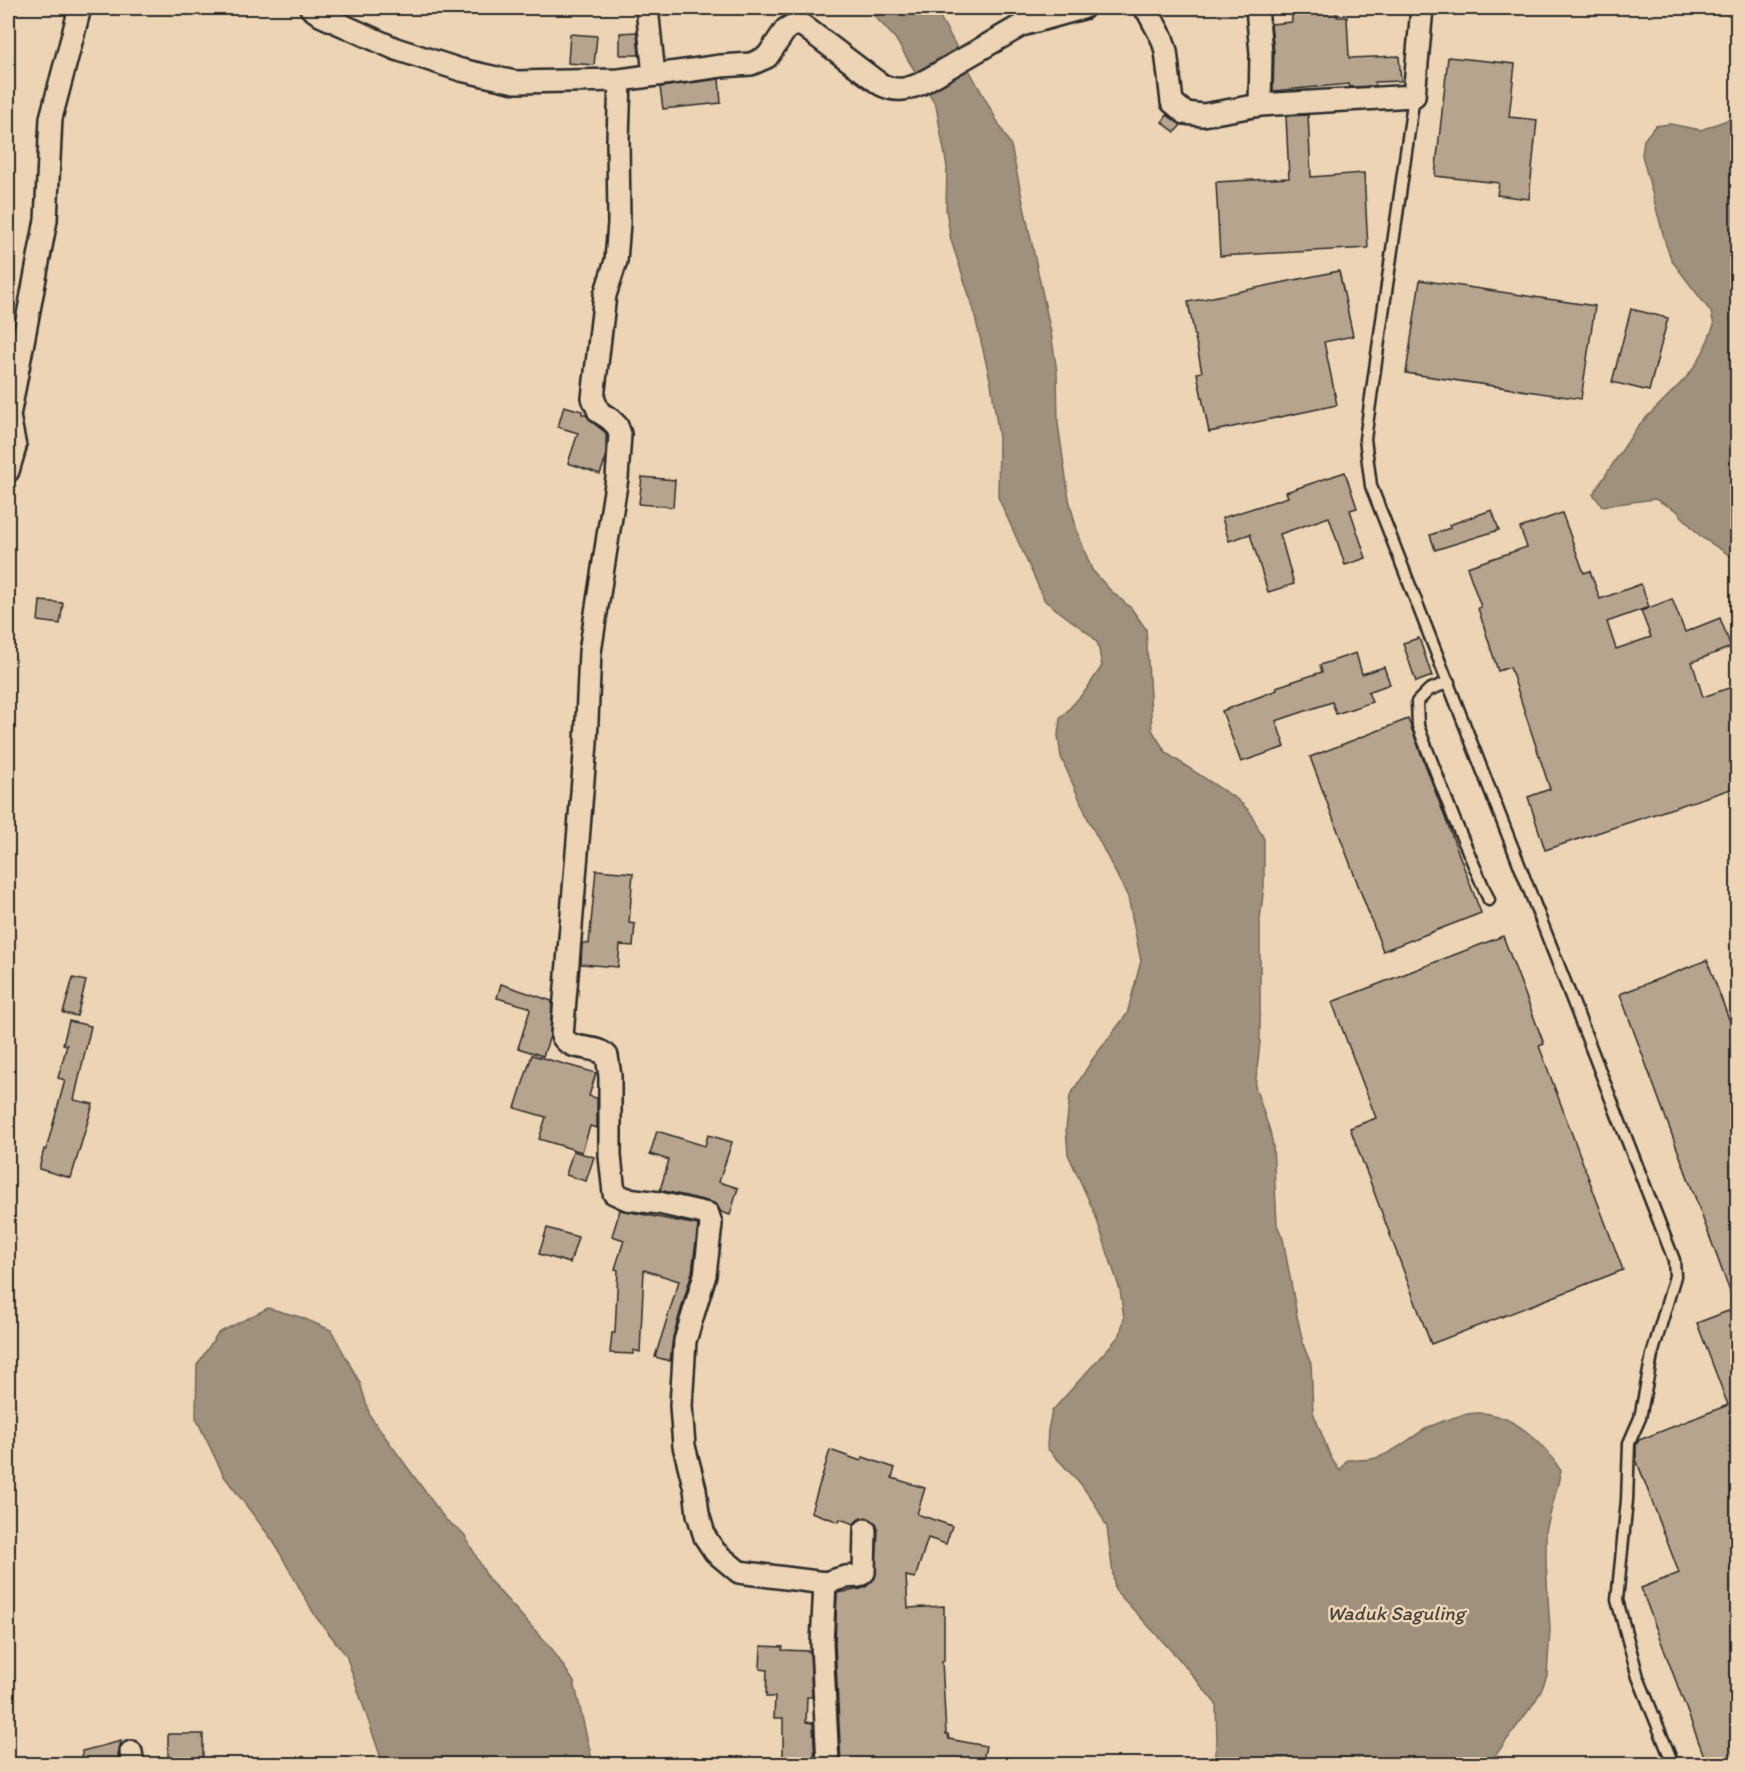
<svg xmlns="http://www.w3.org/2000/svg" width="1745" height="1772" font-family="Itim,sans-serif">
<style>
.water{fill:#a0917e;stroke:#71685d;stroke-width:1.5}
.building{fill:#b6a48e;stroke:#2b2b2b;stroke-width:1.5}
.lines{fill:none;stroke-linecap:round;stroke-linejoin:round}
.service-casing{stroke:#2b2b2b;stroke-width:15}
.minor-casing{stroke:#2b2b2b;stroke-width:26}
.service{stroke:#ecd4b4;stroke-width:10}
.minor{stroke:#ecd4b4;stroke-width:21}
.labels{text-anchor:middle;stroke-width:5;stroke-linejoin:round;paint-order:stroke}
.water-label{font-size:20px;font-style:italic;fill:#484440;stroke:#ecd4b4}
</style>
<rect width="100%" height="100%" fill="#ecd4b4"/>
<filter id="ink" filterUnits="userSpaceOnUse"><feTurbulence type="fractalNoise" baseFrequency=".0167" numOctaves="2"/><feDisplacementMap in="SourceGraphic" scale="12" xChannelSelector="R" yChannelSelector="G"/><feConvolveMatrix kernelMatrix="1 2 1 2 8 2 1 2 1" color-interpolation-filters="sRGB"/></filter>
<g filter="url(#ink)">
<!-- water -->
<g class="water">
<path d="M867,8H935L1011,146L1051,333L1057,372L1058,424L1069,499L1077,531L1092,570L1111,591L1131,608L1146,629L1152,730L1166,753L1238,800L1250,812L1264,839V886L1260,919V1042L1255,1087L1270,1131L1273,1146L1277,1225L1283,1239L1297,1316L1304,1347L1311,1364L1313,1412L1331,1458L1340,1471L1347,1460C1357,1460 1370,1461 1379,1457C1398,1450 1413,1435 1431,1426C1445,1420 1465,1412 1481,1413C1515,1415 1544,1443 1561,1471L1546,1531V1564L1550,1630L1547,1675L1542,1689L1534,1703L1495,1756V1764H1213L1217,1742L1216,1704L1180,1660L1115,1590L1107,1527L1095,1504L1080,1483L1047,1448L1048,1430L1052,1411L1120,1335L1124,1318L1120,1290L1095,1214L1068,1154L1066,1129L1070,1096L1092,1060L1127,1014L1141,961L1128,897L1089,821L1061,757L1058,735L1060,719L1086,690L1102,666L1098,644L1092,636L1045,601L998,497L999,438L991,383L972,304L951,240L946,209L947,167L936,106L895,38Z"/>
<path d="M1737,116V560L1701,537L1676,510L1655,499L1602,506L1593,494L1638,426L1685,379L1695,366L1703,352L1714,325L1711,312L1672,261L1666,245L1642,155L1644,140L1655,126L1670,124L1701,130Z"/>
<path d="M268,1308L300,1317L331,1330L360,1383L370,1416L445,1519L464,1534L489,1580L552,1649L574,1682L593,1764H383L346,1655L316,1617L273,1541L224,1476L196,1418L197,1365L218,1333Z"/>
</g>
<!-- building -->
<g class="building">
<path d="M1291,8H1337V17H1347L1349,58L1399,56L1401,81L1375,82V86L1350,87L1349,84L1273,91L1274,53L1271,24L1292,22Z"/>
<path d="M637,32L639,55H620V33Z"/>
<path d="M570,34L597,36L594,65L568,63Z"/>
<path d="M1448,57L1515,64L1509,117L1537,120L1529,199L1497,195L1499,183L1435,176Z"/>
<path d="M719,79L721,103L663,109L660,87Z"/>
<path d="M1167,115L1181,125L1175,132L1162,122Z"/>
<path d="M1308,115L1311,177L1364,173L1368,248L1220,256L1216,182L1289,178L1286,116Z"/>
<path d="M1339,271L1353,336L1324,342L1337,405L1209,432L1197,373L1202,372L1188,302Z"/>
<path d="M1420,280L1595,306L1581,399L1406,373Z"/>
<path d="M1631,309L1668,318L1649,391L1612,382Z"/>
<path d="M564,406L582,411V414L586,415L592,422L606,433V458L600,474L568,463L578,433L558,427Z"/>
<path d="M1345,472L1357,508L1350,510L1366,558L1345,565L1329,517L1280,534L1294,584L1268,592L1250,534L1229,541L1222,518L1288,497L1286,492Z"/>
<path d="M642,477L675,480L673,507L639,504Z"/>
<path d="M1492,510L1499,530L1435,550L1430,535L1450,528L1449,525Z"/>
<path d="M1562,513L1584,573L1590,571L1600,599L1641,584L1649,607L1607,622L1616,649L1651,637L1641,611L1672,599L1685,632L1720,618L1731,647L1692,662L1703,697L1737,685V787L1545,850L1528,797L1550,789L1510,667L1498,671L1478,608L1481,607L1467,567L1527,547L1520,528Z"/>
<path d="M40,601L63,603L60,624L38,621Z"/>
<path d="M1419,638L1432,676L1416,682L1403,643Z"/>
<path d="M1356,653L1362,674L1384,667L1390,684L1368,692L1372,702L1336,714L1332,702L1276,721L1285,747L1241,762L1222,711L1277,690L1276,687L1322,672L1320,665Z"/>
<path d="M1408,719L1481,913L1383,951L1310,757Z"/>
<path d="M596,870L633,873L629,923L635,924L633,946L620,945L618,967L581,964L582,943L589,944Z"/>
<path d="M1503,936L1544,1044L1539,1046L1623,1270L1431,1344L1350,1128L1376,1118L1332,1002Z"/>
<path d="M1707,960L1737,1041V1764H1707L1641,1588L1679,1573L1636,1459V1445L1639,1440L1728,1405L1697,1323L1736,1308L1620,994Z"/>
<path d="M73,978L86,981L77,1016L63,1013Z"/>
<path d="M501,984L552,1001L550,1036L543,1056L518,1048L530,1010L529,1007L497,998Z"/>
<path d="M69,1021L91,1026L74,1100L93,1104L71,1178L39,1169L44,1149L46,1150L65,1080L58,1078L67,1045L63,1044Z"/>
<path d="M532,1055L596,1073L589,1096L597,1098V1128L590,1126L582,1152L539,1139L546,1117L515,1108Z"/>
<path d="M657,1131L705,1146L708,1135L732,1142L719,1182L738,1188L730,1215L721,1212L717,1205L711,1202L660,1190L669,1160L650,1154Z"/>
<path d="M573,1151L594,1157L586,1181L566,1175Z"/>
<path d="M620,1210L698,1225L692,1272L673,1337L670,1361L655,1357L679,1281L644,1270L640,1352L633,1350V1354L610,1353L612,1333H615L618,1270L615,1269L624,1240L612,1236Z"/>
<path d="M547,1228L578,1237L570,1263L539,1254Z"/>
<path d="M830,1450L861,1461L863,1457L895,1468L892,1478L925,1488L917,1514L952,1526L946,1544L928,1538L915,1578L906,1576L908,1608L944,1606V1661H942L946,1734H948L949,1739L986,1746L982,1764H841L835,1644L837,1593L861,1589L867,1586L875,1578L878,1530L876,1523L866,1517L859,1519L854,1524L840,1519L839,1522L811,1512Z"/>
<path d="M761,1646L783,1647L782,1650L810,1651L812,1697H807L806,1722L813,1723L815,1764H783V1718H774L775,1697H766L767,1670L760,1669Z"/>
<rect x="168" y="1734" width="35" height="29"/>
<path d="M121,1741L118,1754L120,1764H83L82,1751Z"/>
</g>
<g class="lines">
<!-- service casing -->
<g class="service-casing">
<g id="service">
<path d="M1414,96L1365,439L1371,486L1674,1260L1675,1276L1652,1355L1640,1418L1629,1443L1627,1500L1617,1600L1638,1677L1673,1764"/>
<path d="M1449,682L1429,690L1417,702L1418,726L1454,819L1489,900"/>
</g>
</g>
<!-- minor casing -->
<g class="minor-casing">
<g id="minor">
<path d="M311,8L322,16L396,49L461,70L515,82L620,80L721,66L751,64L767,57L786,29L793,25H802L880,84C895,92 905,90 920,84L1022,25L1083,8"/>
<path d="M647,8L654,75"/>
<path d="M1144,8L1147,10L1162,38L1166,51L1172,102L1185,113L1203,115L1260,105L1414,96L1422,8"/>
<path d="M1257,8L1261,53L1260,105"/>
<path d="M620,80L618,139L619,223L616,261L605,295L593,398L599,412L610,419L617,426L620,434L617,478L590,652L586,743L562,1036C572,1053 594,1043 607,1056L610,1076V1156L614,1193L627,1199L659,1203L708,1214L711,1224L705,1275L685,1341L681,1406L684,1446L695,1489L698,1514L705,1537L715,1552L739,1572L825,1583"/>
<path d="M8,471L15,447L9,416L46,220L51,118L80,8"/>
<path d="M131,1752L133,1764"/>
<path d="M828,1764L822,1644L825,1583L845,1577L859,1576L864,1572L865,1530"/>
</g>
</g>
<!-- service -->
<use href="#service" class="service"/>
<!-- minor -->
<use href="#minor" class="minor"/>
</g>
</g>
<g class="labels">
<!-- water labels -->
<g class="water-label">
<text x="1396" y="1620">Waduk Saguling</text>
</g>
</g>
<!-- margin -->
<rect width="1745" height="1772" fill="none" stroke="#ecd4b4" stroke-width="30"/>
<rect x="15" y="15" width="1715" height="1742" fill="none" stroke="#2b2b2b" stroke-width="2" filter="url(#ink)"/>
</svg>
